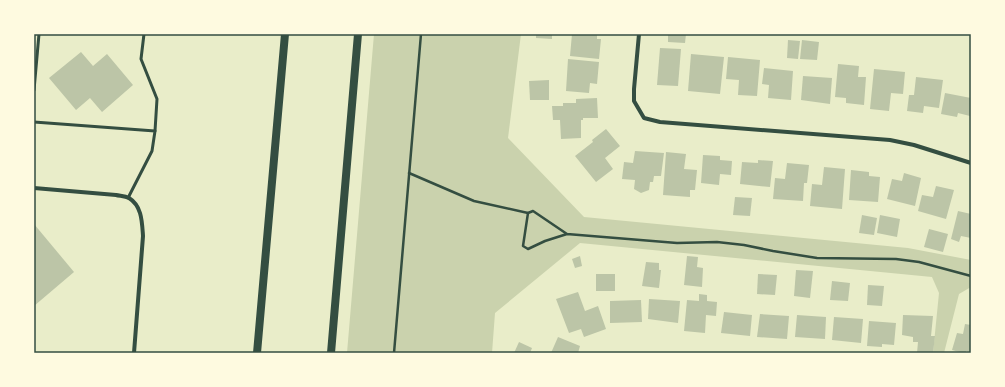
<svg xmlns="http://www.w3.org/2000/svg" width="1005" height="387" font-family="'Public Sans',sans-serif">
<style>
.green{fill:#cad2ad}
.building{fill:#bcc5a7}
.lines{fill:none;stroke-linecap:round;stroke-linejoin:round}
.path{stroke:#344e41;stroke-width:2.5}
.service{stroke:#344e41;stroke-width:3}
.minor{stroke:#344e41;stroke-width:4}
.secondary{stroke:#344e41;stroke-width:8}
.neatline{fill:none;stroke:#344e41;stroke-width:1.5}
</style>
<rect width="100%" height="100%" fill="#e9edc9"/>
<!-- green -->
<path class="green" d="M374,34H521L508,138L584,217L908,248L971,260V287L959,294L944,353H933L939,293L932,277L580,243L495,313L492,353H347Z"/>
<!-- building -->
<g class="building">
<path d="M536,34H552V39L536,38Z"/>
<path d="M572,34H597V39H601L599,59L570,56Z"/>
<path d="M668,34H686L685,43L668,42Z"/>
<path d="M788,40L800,41L798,59L787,58Z"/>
<path d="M802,40L819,42L817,60L800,59Z"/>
<path d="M660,48L681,49L678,86L657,85Z"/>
<path d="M81,52L93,66L107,54L133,85L102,112L90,98L76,110L49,78Z"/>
<path d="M691,54L724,57L720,94L688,91Z"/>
<path d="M728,57L760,60L757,96L738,95L739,80L726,79Z"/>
<path d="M568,59L599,62L597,84L590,83L589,93L566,91Z"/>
<path d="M838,64L859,66L858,77H866L864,105L846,103V98L835,97Z"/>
<path d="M764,68L793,71L791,100L768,98L769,85L762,84Z"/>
<path d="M874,69L905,72L903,94L891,93L889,111L870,109Z"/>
<path d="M803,76L832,78L830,104L801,100Z"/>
<path d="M916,77L943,80L939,108L924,106L923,113L907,111L909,95H914Z"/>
<path d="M549,80V100H530L529,81Z"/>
<path d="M945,93L971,98L970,116L958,113L957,117L941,114Z"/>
<path d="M597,98L598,118H583V120H581V138L561,139L560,120H553L552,106H563V103H576V99Z"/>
<path d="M606,129L620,146L605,158L613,169L596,182L575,156L593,142L592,140Z"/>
<path d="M635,151L664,153L661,176H654L653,182H650L649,190L641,193L634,189L635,180L622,179L624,162L633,163Z"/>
<path d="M666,152L686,154L684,169L697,170L695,190H690V197L663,195Z"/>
<path d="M703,155L720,156V160L732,161L731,175L720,174L719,185L701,183Z"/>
<path d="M758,160L773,161L770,187L740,184L742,162L758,163Z"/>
<path d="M787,163L809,165L807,183H804L803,201L773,199L775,178L785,179Z"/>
<path d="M824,167L845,169L842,209L810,206L812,184L822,185Z"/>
<path d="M851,170L869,172V176L880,177L878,202L849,200Z"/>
<path d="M904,173L921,178L915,206L887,199L892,179L902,181Z"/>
<path d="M936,186L954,190L946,219L918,211L922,195L933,197Z"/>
<path d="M735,197L752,198L750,216L733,215Z"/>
<path d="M958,211L971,214V238L961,236L959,242L951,239Z"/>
<path d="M862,215L877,218L874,235L859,233Z"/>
<path d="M880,215L900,219L897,237L877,233Z"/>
<path d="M34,224L74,272L34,306Z"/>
<path d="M929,229L948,234L943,252L924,247Z"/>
<path d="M580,256L582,266L575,268L572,259Z"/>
<path d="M687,256L698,257L697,267L703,268L702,287L684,285Z"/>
<path d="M646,262L659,263V270H661L659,288L642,286Z"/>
<path d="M796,270L813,271L810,298L794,296Z"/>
<rect x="596" y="274" width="19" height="17"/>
<path d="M758,274L777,275L775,295L757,294Z"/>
<path d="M832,281L850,283L848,301L830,300Z"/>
<path d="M868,285L884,286L882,306L867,305Z"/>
<path d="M578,292L585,311L598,306L606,329L584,337L581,329L569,333L556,299Z"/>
<path d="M699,294L707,295V301L717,302L716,316L706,315L705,333L684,331L687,300L699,301Z"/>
<path d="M649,299L680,301L678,323L648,319Z"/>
<path d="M641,300L642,322L610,323V301Z"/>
<path d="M724,312L752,315L750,336L721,333Z"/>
<path d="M760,314L789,316L787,339L757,337Z"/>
<path d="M797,315L826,317L825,339L795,337Z"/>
<path d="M903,315L933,316L931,336H935L933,353H917L918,342H913V337L902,335Z"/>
<path d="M834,317L863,319L861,343L832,340Z"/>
<path d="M869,321L896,323L894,345L882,344V347L867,346Z"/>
<path d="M965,324L971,325V352L966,351V353H963L952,350L957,333L963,334Z"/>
<path d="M558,337L580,346L578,353H551Z"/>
<path d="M519,342L532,348L530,353H514Z"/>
</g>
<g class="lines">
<!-- path -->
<g class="path">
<path d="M409,173L474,201L528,213"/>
<path d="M567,234L533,211L528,213L523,246L528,249L545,241L567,234L677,243L717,242L744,245L773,251L817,258L896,259L919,262L971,276"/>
<path d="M394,353L421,34"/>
</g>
<!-- service -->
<g class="service">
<path d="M144,34L141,59L157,99L155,131"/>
<path d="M34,90L39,34"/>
<path d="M34,122L155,131L152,151L128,198"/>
</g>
<!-- minor -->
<g class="minor">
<path d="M639,34L634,89V101L644,118L660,122L890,140L914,145L971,163"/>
<path d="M34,188L116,195C120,196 125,196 129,198C142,206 142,222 143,236L134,353"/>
</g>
<!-- secondary -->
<g class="secondary">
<path d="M257,353L285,34"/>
<path d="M331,353L358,34"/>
</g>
</g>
<!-- border -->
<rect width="1005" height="387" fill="none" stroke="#fefae0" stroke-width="70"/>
<rect x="35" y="35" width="935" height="317" class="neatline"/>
</svg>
